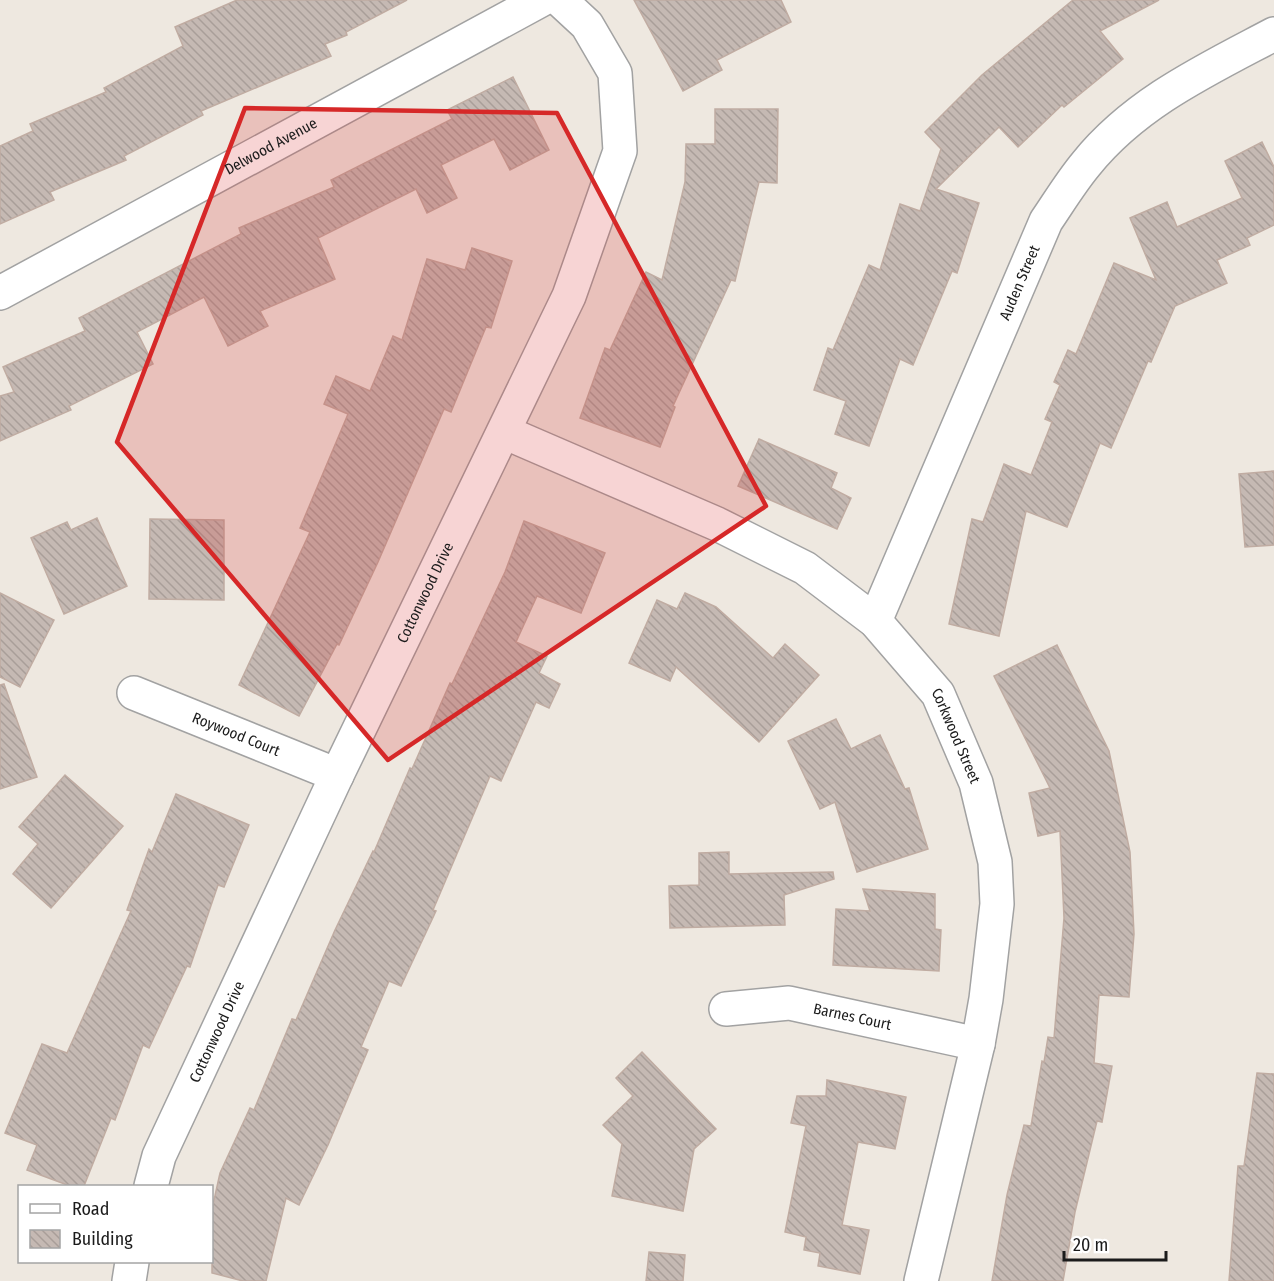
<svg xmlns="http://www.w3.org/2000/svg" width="1274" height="1281" font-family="'Fira Sans Condensed',sans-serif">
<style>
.building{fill:url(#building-back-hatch);stroke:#c0aca2;stroke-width:1.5}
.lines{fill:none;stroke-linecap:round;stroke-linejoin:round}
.street-casing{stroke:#a2a2a2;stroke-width:36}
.street{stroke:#fff;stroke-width:33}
.marked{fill:#d62828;fill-opacity:0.2;stroke:#d62828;stroke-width:4.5;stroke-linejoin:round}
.labels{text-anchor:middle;stroke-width:6;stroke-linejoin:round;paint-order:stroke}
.street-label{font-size:15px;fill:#1b1b1b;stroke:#fff}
</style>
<defs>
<pattern id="building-back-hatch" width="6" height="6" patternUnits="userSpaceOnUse" patternTransform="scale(1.5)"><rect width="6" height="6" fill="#c5b9b3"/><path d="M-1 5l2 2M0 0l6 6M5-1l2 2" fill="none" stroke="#a99e99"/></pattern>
</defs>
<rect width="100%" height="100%" fill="#eee8e0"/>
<!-- building -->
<g class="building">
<path d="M237,0H407L346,32L347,35L325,44L331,56L201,111L203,115L124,156L126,160L50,192L54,200L0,224V146L33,131L30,124L106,92L104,88L183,46L175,27Z"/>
<path d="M634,0H781L791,22L717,60L722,70L683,91Z"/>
<path d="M1073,0H1159L1100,31L1123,59L1064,107L1062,105L1018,147L999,127L936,189L979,203L957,273L952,271L913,365L900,359L869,446L835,434L846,401L814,390L828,348L833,350L869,265L880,270L900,204L920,211L941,149L925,132L982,75Z"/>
<path d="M513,77L549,150L510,170L494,139L441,165L457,198L427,213L416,189L318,238L335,279L260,311L268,326L228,346L204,297L137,332L153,364L69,406L71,410L0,441V396L14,392L3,367L85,331L79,318L241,234L239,228L334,187L331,180L452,119L447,110Z"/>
<path d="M715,109H778L777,183L759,182L735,281L731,280L673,406L675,407L660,447L580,418L605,348L610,350L646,272L662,280L685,182L686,144H715Z"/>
<path d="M1262,142L1274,167V225L1247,238L1250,245L1217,260L1227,283L1175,306L1151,362L1148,361L1111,448L1100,443L1067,527L1026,511L999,636L949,624L972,519L983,522L1004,464L1031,475L1052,422L1045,419L1060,385L1054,382L1068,350L1076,354L1114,263L1156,280L1130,218L1167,202L1177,227L1242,198L1225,161Z"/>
<path d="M472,248L512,261L491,328L486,327L451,412L444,409L378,562L339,645L337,644L299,716L239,685L310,532L300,528L348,414L324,404L336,376L370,391L393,336L402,340L427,259L465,270Z"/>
<path d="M759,439L837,473L831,488L851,498L837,529L738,486Z"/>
<path d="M1274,471V545L1245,547L1239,474Z"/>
<path d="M97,518L127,586L64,614L31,538L67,522L71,530Z"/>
<path d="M150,519L224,520V600L149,599Z"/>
<path d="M524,521L605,553L581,613L537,596L516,642L547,656L539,673L560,684L549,708L536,702L501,781L490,776L433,910L436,911L401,986L389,981L361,1047L368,1050L328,1145L299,1205L286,1198L266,1281H243L212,1273V1209L220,1173L250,1108L254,1110L292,1019L296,1020L335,930L373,851L374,852L410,768L412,769L450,683L452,684L505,572Z"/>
<path d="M0,593L54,620L20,687L0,677Z"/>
<path d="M685,593L716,607L773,658L785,644L819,675L759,742L676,667L670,681L629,663L657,600L677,609Z"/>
<path d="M1057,645L1109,751L1130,852L1134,934L1129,997L1099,995L1094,1063L1112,1066L1102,1122L1097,1121L1075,1212L1063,1281H992L1007,1195L1024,1125L1031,1126L1042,1061L1044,1062L1048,1037L1054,1038L1064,918L1060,831L1038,836L1029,793L1050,788L994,676Z"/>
<path d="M4,684L37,777L0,789V685Z"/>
<path d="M836,719L851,749L880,735L905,789L909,788L928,849L857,872L835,802L820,809L788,741Z"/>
<path d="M65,775L123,826L51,908L13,874L38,844L19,827Z"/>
<path d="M176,794L249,825L224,887L218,885L190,967L187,966L149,1048L143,1045L115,1120L111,1118L84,1186H70L27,1170L37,1145L5,1133L42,1044L67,1053L131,911L127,910L149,849L152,852Z"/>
<path d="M729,852V874L833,872L834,879L784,895L785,925L670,928L669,886L699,885V853Z"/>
<path d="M863,889L935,894V929L941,930L939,971L833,965L836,909L870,911Z"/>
<path d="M642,1052L716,1129L694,1149L683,1211L612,1196L622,1144L603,1125L633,1096L616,1078Z"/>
<path d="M1257,1073L1274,1074V1281H1229L1238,1166H1244Z"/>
<path d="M827,1080L906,1097L895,1149L858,1142L842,1225L869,1230L860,1274L818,1266L820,1253L804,1250L806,1237L785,1232L806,1126L791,1123L797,1096H826Z"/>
<path d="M649,1252L685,1255L683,1281H646Z"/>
</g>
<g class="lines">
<!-- street casing -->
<g class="street-casing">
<g id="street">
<path id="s1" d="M0,293L541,0"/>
<path id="s2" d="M504,432L717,524L805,568L875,621L938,694L976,783L995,862L997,904L986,999L978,1044L921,1281"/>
<path id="s3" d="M875,621L1046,221C1059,202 1071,182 1086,164C1135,103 1206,70 1274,34"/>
<path id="s4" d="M134,693L337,775"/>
<path id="s5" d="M726,1009L789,1003L978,1044"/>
<path id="s6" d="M151,1186L159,1156L337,775L569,296L620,151L615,73L587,25L560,0"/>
<path d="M129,1281L132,1262"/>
</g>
</g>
<!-- street -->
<use href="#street" class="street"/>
</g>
<!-- marked area -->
<path class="marked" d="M245,108L557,113L766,506L388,760L117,442Z"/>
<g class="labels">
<!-- street labels -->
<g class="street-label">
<text dy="5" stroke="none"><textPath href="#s1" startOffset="308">Delwood Avenue</textPath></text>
<text dy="5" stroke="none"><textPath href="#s3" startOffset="368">Auden Street</textPath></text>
<text dy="5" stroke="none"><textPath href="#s6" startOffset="654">Cottonwood Drive</textPath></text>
<text dy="5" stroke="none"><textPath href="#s4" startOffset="110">Roywood Court</textPath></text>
<text dy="5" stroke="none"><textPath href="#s2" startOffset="560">Corkwood Street</textPath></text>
<text dy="5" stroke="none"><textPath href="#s5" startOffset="128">Barnes Court</textPath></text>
<text dy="5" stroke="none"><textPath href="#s6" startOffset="168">Cottonwood Drive</textPath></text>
</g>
</g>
<!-- legend -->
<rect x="18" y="1185" width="195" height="78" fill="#ffffff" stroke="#a4a4a4" stroke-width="1.5"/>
<rect x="30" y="1204" width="30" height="9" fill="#ffffff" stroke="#a4a4a4" stroke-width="1.5"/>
<text x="72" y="1215" font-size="18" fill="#1b1b1b">Road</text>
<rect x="30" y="1230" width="30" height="18" fill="url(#building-back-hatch)" stroke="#a4a4a4" stroke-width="1.5"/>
<text x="72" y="1245" font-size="18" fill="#1b1b1b">Building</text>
<!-- scale -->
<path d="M1064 1251v9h102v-9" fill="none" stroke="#1b1b1b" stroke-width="3"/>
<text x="1073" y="1251" font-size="18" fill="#1b1b1b" stroke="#ffffff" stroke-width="4.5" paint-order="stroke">20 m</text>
</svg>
